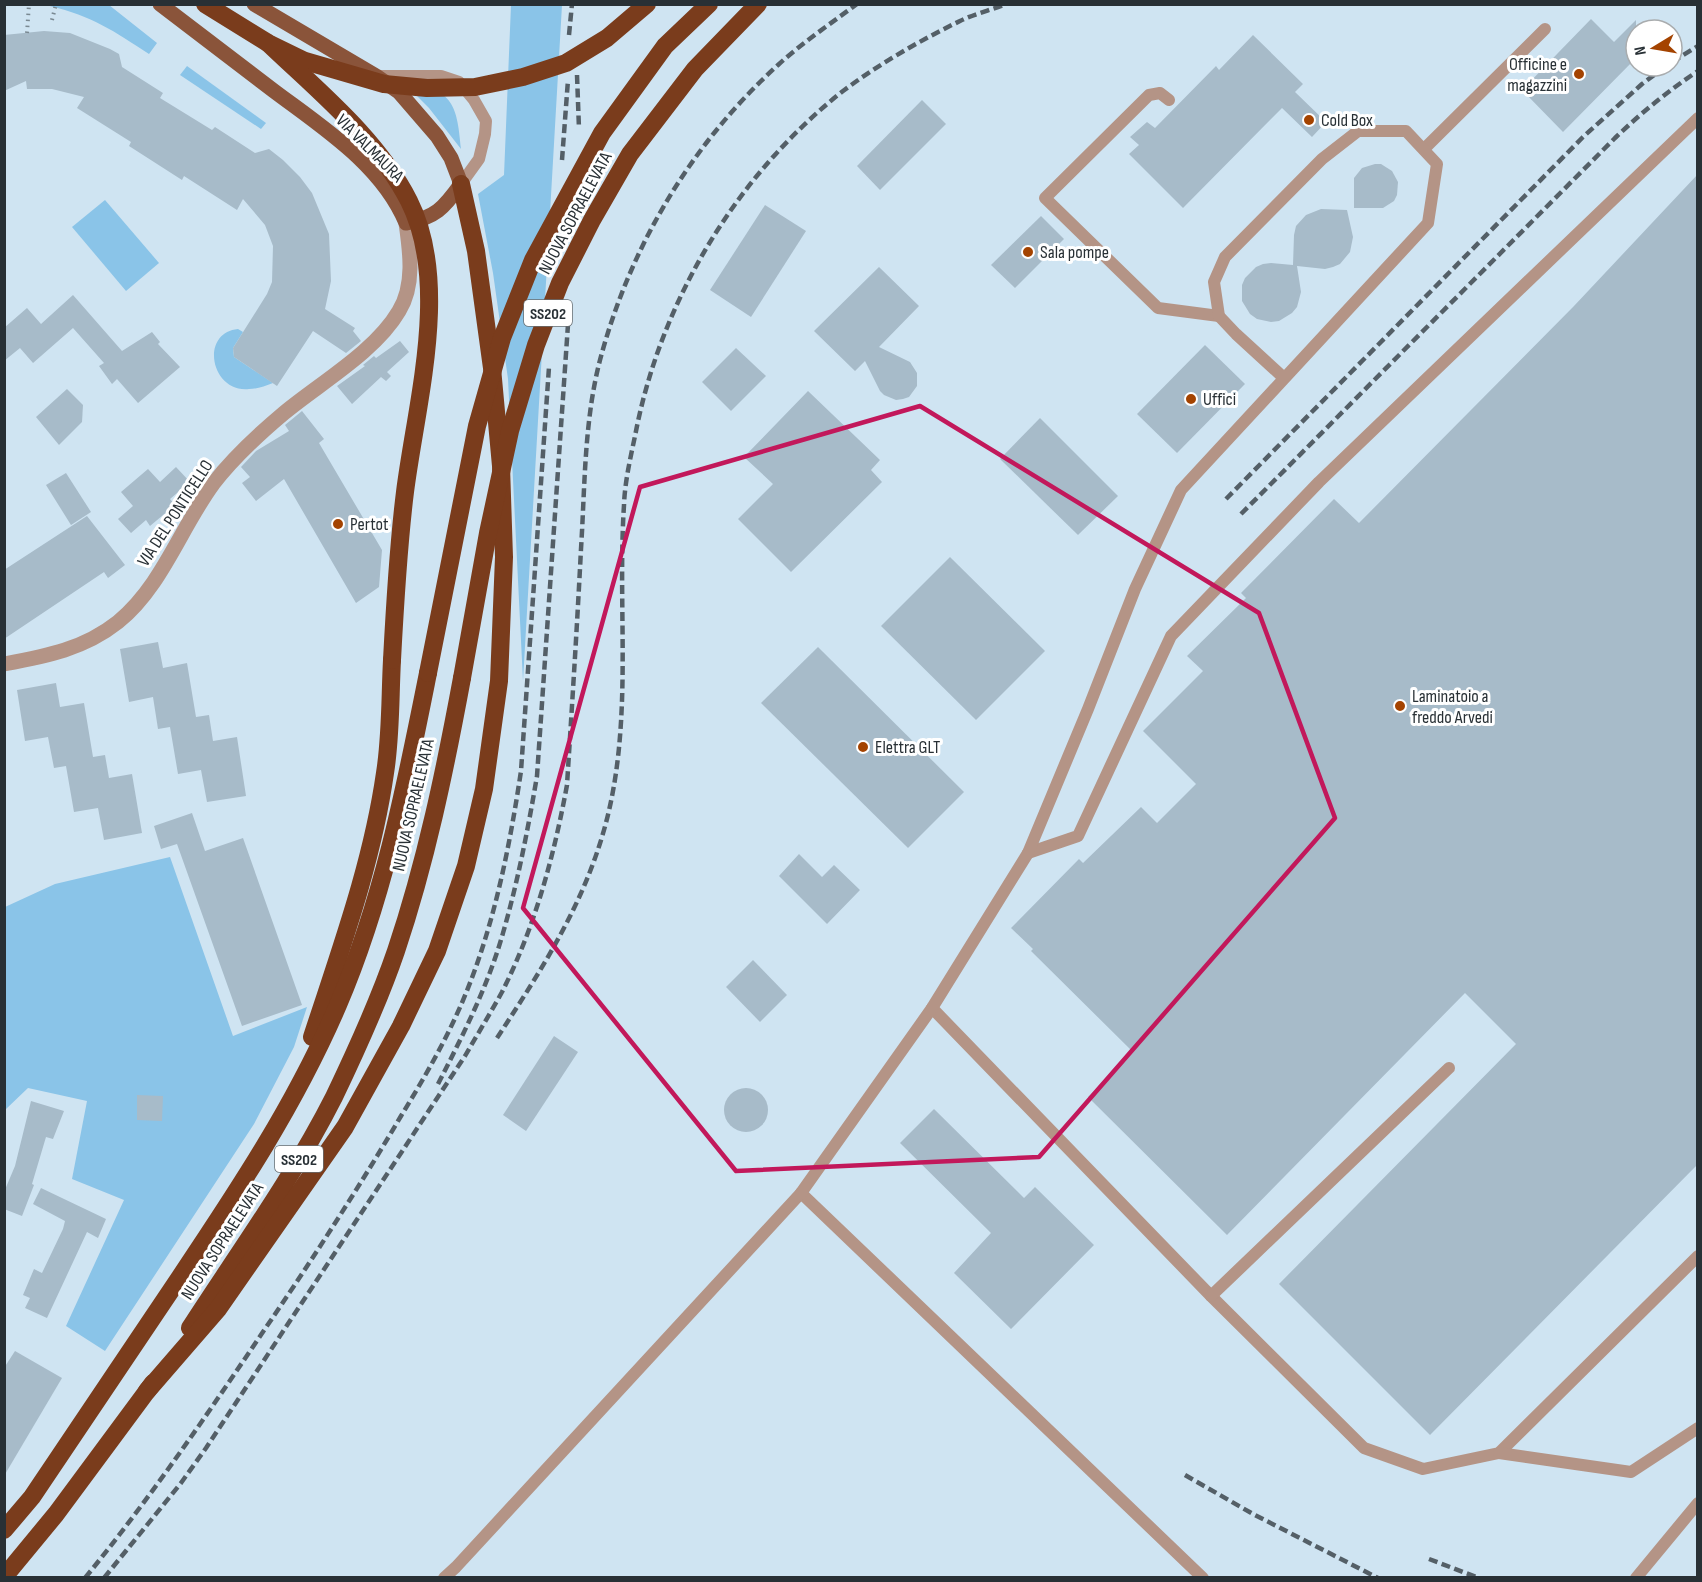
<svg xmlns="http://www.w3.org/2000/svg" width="1702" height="1582" font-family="'Sofia Sans Condensed',sans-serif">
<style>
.green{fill:#8ac4e8}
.building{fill:#a7bbc9}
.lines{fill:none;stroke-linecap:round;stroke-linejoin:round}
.path{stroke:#7a8992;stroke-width:4;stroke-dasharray:1.5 4.5;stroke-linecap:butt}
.lane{stroke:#b49486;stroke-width:12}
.street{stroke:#b49486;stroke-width:15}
.primary{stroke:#8a543a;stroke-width:15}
.highway{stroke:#7a3c1c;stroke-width:18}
.rail{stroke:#545f67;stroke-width:4.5;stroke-dasharray:9 4.5;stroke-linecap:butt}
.highway-bridge{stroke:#7a3c1c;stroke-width:18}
.marked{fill:none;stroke:#c2185b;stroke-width:4.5;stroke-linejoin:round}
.poi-dot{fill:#a44300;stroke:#fff;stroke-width:2}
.labels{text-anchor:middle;stroke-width:6;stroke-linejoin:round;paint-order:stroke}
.shield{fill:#fff;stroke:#686e72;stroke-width:1.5}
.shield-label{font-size:16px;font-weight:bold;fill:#283035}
.poi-label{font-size:18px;fill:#283035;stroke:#fff;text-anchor:start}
.street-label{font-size:18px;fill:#283035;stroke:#fff}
</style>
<rect width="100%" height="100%" fill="#cfe4f2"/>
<!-- green -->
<g class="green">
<path d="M50,4L109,5L157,43L149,54C114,31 92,16 50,6Z"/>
<path d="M511,5H562L523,681L508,379L493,273L478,194L504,175Z"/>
<path d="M187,66L266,123L261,129L180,75Z"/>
<path d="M403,82C452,89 457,102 461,149L429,108Z"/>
<path d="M105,200L159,263L126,291L72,227Z"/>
<path d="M238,329L243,332L233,348L234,357L273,383C265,386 257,389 249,389C211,393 199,333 238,329Z"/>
<path d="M170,857L233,1036L307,1007L294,1047L254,1124L105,1351L66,1326L124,1200L72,1179L87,1101L28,1088L5,1110V907L55,884Z"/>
</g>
<!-- building -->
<g class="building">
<path d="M1591,19L1614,42L1636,20V58L1563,132L1522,90Z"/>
<path d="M44,31L70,33L110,49L119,54L122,67L163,93L160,98L212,130L215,127L255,153L269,149L283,160L300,177L312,193L329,234L331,281L325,309L355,328L353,331L361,341L346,353L313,331L277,386L234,357L233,348L267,294L272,282L273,246L265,225L243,199L237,210L184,176L182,180L129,146L131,142L77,108L84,97L52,89H27L26,81L4,91V35Z"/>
<path d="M1253,35L1303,84L1295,92L1326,122L1312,137L1282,108L1183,208L1129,154L1139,145L1130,137L1147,122L1155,128L1216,66L1219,70Z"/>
<path d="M922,100L946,124L880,190L857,166Z"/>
<path d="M1375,164H1381L1392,171L1398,182L1397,195L1394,201L1383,208H1354V178L1362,168Z"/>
<path d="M1698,174V1164L1430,1435L1279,1284L1516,1044L1465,993L1227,1235L1088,1097L1132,1051L1031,951L1033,949L1011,928L1079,859L1083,863L1141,807L1157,823L1196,784L1143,731L1203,671L1187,656L1246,598L1241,593L1334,499L1359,523L1574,306Z"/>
<path d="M765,205L806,231L751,317L710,290Z"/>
<path d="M1321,209L1347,210L1353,237L1350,252L1340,264L1333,267L1325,269L1297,266L1301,292L1297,307L1292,313L1279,321L1271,322L1257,319L1250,314L1242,301V285L1245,278L1256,267L1263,264L1271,263L1293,265L1294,235L1296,226L1306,215Z"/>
<path d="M1041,216L1064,239L1015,288L991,265Z"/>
<path d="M879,267L919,306L879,347L910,362L917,373V386L909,397L903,399L896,400L884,395L880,391L865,361L855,371L814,331Z"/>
<path d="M73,295L122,351L152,332L160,342L158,344L180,367L138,403L117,379L112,384L99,366L104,363L73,328L33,363L20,348L4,361V328L27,308L41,324Z"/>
<path d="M400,341L409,352L387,372L391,376L386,381L381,377L352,404L337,386L365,366L363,365L374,356L376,358Z"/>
<path d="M1205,345L1245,384L1177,453L1137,414Z"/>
<path d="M736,348L766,376L731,411L702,382Z"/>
<path d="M67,389L83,405L82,422L59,445L36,417Z"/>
<path d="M808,391L880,460L871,470L882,482L791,572L738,519L773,484L744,457Z"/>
<path d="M302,411L324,439L319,443L382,550L379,587L356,603L284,479L256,501L242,483L250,477L241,467L256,451L289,431L285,425Z"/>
<path d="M1040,418L1118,496L1078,535L1000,459Z"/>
<path d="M176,467L190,482L170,499L175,505L150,526L146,520L131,533L118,519L133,506L121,492L148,469L160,482Z"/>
<path d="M66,473L91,512L71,525L46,485Z"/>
<path d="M87,516L125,565L108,578L104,572L4,639V570Z"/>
<path d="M950,557L1045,651L976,720L881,626Z"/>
<path d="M158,642L163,668L187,663L196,717L209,715L213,741L237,737L246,796L207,802L201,770L178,774L170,727L158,729L153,697L129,702L120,649Z"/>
<path d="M818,647L964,792L908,848L761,703Z"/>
<path d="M56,683L60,707L84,703L93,757L105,755L109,778L132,774L142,833L104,840L98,808L74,812L66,766L54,768L48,737L25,741L17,690Z"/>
<path d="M192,813L205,851L243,838L302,1005L242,1026L177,844L161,849L154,826Z"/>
<path d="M799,854L822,877L834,865L860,890L827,924L779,876Z"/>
<path d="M753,960L787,995L760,1022L726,987Z"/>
<path d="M554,1036L578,1052L526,1131L503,1115Z"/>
<circle cx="746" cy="1110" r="22"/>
<path d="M137,1095L163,1096L162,1121L137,1120Z"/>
<path d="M31,1101L64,1111L53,1139L46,1137L32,1184L34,1185L22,1216L4,1209V1192L15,1166Z"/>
<path d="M934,1109L1024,1198L1035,1187L1094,1245L1011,1329L954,1273L991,1233L900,1143Z"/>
<path d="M41,1188L106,1219L98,1238L87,1232L47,1318L25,1308L30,1298L23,1295L34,1269L42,1273L63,1229L65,1221L33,1204Z"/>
<path d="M15,1351L62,1378L4,1476V1368Z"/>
</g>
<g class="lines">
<!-- path -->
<g class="path">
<path d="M52,20L56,4"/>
<path d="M27,33L29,4"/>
</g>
<!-- lane -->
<g class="lane">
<path d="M380,76H441L459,82L474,100L486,121L485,134L479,159L461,184"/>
<path d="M1169,100L1160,93L1149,95L1045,198L1158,308L1219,316"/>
<path d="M1424,149L1545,29"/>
<path d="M1028,853L1078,836L1171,636L1319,482L1698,118"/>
<path d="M932,1008L1211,1296L1364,1448L1423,1469L1499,1453L1698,1256"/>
<path d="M801,1193L1203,1578"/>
<path d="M1211,1296L1449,1068"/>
<path d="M1499,1453L1631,1472L1698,1428"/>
<path d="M444,1578L456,1567L801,1193L932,1008L1028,853L1088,709L1135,589L1181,490L1428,223L1437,164L1406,131H1358L1322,159L1225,257L1214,282L1219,316L1236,334L1284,378"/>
<path d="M1636,1578L1698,1503"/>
</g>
<!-- street -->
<path class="street" d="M4,664C47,656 84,649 118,622C162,586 180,529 213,484C233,458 259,434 284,413C320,383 375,352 399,311C415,285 410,251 406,223"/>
<!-- primary -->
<path class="primary" d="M160,4C198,33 236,62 274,91C322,127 382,165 406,223C435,218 444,208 461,184L451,158L437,136L399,92L376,76L254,4"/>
<!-- highway -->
<g class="highway">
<path d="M312,1037C340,951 372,864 385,773C391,736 390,697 392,660"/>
<path d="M190,1328C239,1252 293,1178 334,1097C357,1049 379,1001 396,951C426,862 445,770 462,678"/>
<path d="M147,1391L218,1309L345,1127L401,1026L437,951L466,866L484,789L499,681L504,557L501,466L492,368L476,251L461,184"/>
<path d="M4,1530L32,1497C81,1424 130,1351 180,1277C239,1189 296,1103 338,1005C384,897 405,788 428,673"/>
<path d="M4,1577L56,1514L153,1383"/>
</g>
<!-- rail -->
<g class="rail">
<path d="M569,35L572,4"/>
<path d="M1672,62L1698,46"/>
<path d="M577,75L579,129"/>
<path d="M562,160L568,80"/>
<path d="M1226,499L1583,137L1642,84L1666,66"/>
<path d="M1241,514L1615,138C1641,113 1668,91 1698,71"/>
<path d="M497,1038C540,972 582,908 604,830C634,724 617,613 624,505C625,478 632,452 637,426C664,296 738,174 843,91C879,64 919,41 960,21C974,14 991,10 1006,4"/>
<path d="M438,1084C463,1035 488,986 503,933C518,881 528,829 537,776L569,310"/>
<path d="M1185,1475L1253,1514L1378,1578"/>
<path d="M1429,1559L1479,1578"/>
<path d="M85,1578C161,1485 227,1385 294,1286C331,1230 367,1174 401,1116C423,1080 444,1044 461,1005C493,931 509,851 521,771L549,367"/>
<path d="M104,1578L181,1483L206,1448L465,1056C477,1035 490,1014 502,992C535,927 554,856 567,785C572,706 577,628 581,549C585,486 584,422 600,360C630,247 691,144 778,65C802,43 830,24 857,4"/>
</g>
<!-- highway-bridge -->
<g class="highway-bridge">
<path d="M205,4L268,43L305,61L384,84L427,88L475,87L523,77L566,63L607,38L647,4"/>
<path d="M268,43C318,91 377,138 409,201C451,284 416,404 405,492C398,548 395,603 392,660"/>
<path d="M428,673L477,426L502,338L533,260L602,133L665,46L709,4"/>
<path d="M462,678L488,533L510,431L536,345L560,283L592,220L630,154L695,69L758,4"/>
</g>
</g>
<!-- marked area -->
<path class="marked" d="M920,406L1259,613L1335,818L1039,1157L736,1171L523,908L640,487Z"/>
<!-- markers -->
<g class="poi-dot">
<circle cx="1579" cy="74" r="6"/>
<circle cx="1309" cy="120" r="6"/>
<circle cx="1028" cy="252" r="6"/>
<circle cx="1191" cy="399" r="6"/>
<circle cx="338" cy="524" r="6"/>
<circle cx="1400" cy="706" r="6"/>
<circle cx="863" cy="747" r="6"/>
</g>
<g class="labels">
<!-- shield labels -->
<g class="shield">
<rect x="524" y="300" width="48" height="26" rx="4.5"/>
<rect x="275" y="1146" width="48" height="26" rx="4.5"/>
</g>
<g class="shield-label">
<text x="548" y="319">SS202</text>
<text x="299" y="1165">SS202</text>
</g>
<!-- poi labels -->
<g class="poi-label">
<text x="1567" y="70" text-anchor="end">Officine e<tspan x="1567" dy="21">magazzini</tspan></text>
<text x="1321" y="126">Cold Box</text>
<text x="1040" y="258">Sala pompe</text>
<text x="1203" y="405">Uffici</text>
<text x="350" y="530">Pertot</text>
<text x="1412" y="702">Laminatoio a<tspan x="1412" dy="21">freddo Arvedi</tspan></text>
<text x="875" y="753">Elettra GLT</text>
</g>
<!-- street labels -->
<g class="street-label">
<text transform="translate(370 148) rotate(45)" y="6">VIA VALMAURA</text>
<text transform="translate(575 213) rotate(-62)" y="6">NUOVA SOPRAELEVATA</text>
<text transform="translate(175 513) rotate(-57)" y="6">VIA DEL PONTICELLO</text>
<text transform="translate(413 805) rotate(-77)" y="6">NUOVA SOPRAELEVATA</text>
<text transform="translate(222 1241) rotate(-57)" y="6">NUOVA SOPRAELEVATA</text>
</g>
</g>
<!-- border -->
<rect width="1702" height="1582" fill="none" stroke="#283035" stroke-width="12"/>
<!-- north arrow -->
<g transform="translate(1654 48) rotate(259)"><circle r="28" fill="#ffffff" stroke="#a9acae" stroke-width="1.5"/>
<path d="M0-4.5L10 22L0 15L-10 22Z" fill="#a44300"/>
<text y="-9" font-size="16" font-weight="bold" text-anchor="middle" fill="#283035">N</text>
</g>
</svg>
